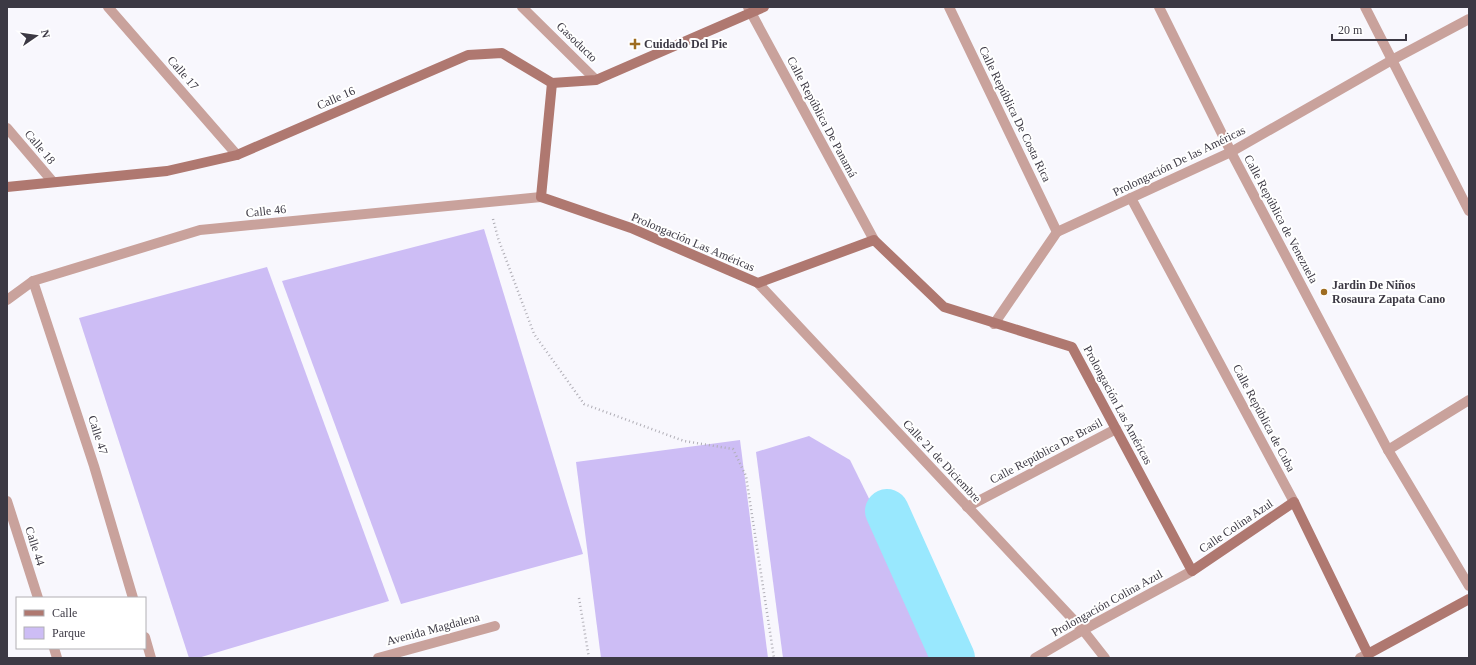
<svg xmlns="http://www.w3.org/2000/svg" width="1476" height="665" font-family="Georgia,serif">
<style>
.green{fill:#cdbdf5}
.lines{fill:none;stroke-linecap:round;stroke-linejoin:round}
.river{stroke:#99e8fe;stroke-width:44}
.path{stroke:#b0aeb6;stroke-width:2.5;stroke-dasharray:1 3;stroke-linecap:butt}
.street{stroke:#c9a29c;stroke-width:10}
.secondary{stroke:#af7870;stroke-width:10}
.poi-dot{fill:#9e6c21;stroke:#fff;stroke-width:1.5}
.labels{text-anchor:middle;stroke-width:4;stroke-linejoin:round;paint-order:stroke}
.street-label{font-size:12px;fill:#3c3944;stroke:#fff}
.poi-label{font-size:12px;font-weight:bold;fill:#3c3944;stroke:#fff;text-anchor:start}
</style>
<rect width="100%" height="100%" fill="#f8f7fd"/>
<!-- green -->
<g class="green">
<path d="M484,229L583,554L401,604L282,281Z"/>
<path d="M267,267L389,601L198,658H189L79,318Z"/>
<path d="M809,436L850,460L892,545L937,658H783L756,452Z"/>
<path d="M740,440L768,658H601L576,462Z"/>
</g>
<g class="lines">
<!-- river -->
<path class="river" d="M887,511L953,658"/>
<!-- path -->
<g class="path">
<path d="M493,219L498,238L534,334L584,404L684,441L733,449L746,476L774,658"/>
<path d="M579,598L589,658"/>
</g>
<!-- street -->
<g class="street">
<path d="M108,7L237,155"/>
<path d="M522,7L596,80"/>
<path d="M748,7L874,240"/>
<path d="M949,7L1057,232"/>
<path d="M1159,7L1231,152L1388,450L1469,586"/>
<path d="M1365,7L1469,211"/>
<path d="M7,128L53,182"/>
<path d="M1131,198L1294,502"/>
<path d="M33,281L94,466L133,598"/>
<path d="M758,283L1083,630L1105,658"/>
<path d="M7,300L33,281L200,230L541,197"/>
<path d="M994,324L1057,232L1231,152L1392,60L1469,19"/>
<path d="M1388,450L1469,400"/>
<path d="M7,501L38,598"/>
<path d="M967,507L1116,429"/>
<path d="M145,637L151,658"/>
<path d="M54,648L57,658"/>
<path d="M378,658L495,626"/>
<path d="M1035,658L1083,630L1192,571"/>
<path d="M1360,658L1368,654"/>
</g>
<!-- secondary -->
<g class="secondary">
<path d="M552,83L541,197L631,228L758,283L874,240L944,307L1072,347L1192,571L1294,502L1368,654L1469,599"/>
<path d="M552,83L596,80L764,7"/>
<path d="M7,187L167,171L237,155L468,55L502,53L552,83"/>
</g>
</g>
<!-- markers -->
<g class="poi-dot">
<path d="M633 38h4v4h4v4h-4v4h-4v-4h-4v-4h4z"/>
<circle cx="1324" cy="292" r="4"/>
</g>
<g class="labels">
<!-- street labels -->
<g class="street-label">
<text transform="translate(577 42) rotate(44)" y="4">Gasoducto</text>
<text transform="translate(183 73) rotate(49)" y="4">Calle 17</text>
<text transform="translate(336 98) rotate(-24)" y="4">Calle 16</text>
<text transform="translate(1015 114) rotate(64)" y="4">Calle República De Costa Rica</text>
<text transform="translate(822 117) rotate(62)" y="4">Calle República De Panamá</text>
<text transform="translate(40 147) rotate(50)" y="4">Calle 18</text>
<text transform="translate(1179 161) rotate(-26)" y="4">Prolongación De las Américas</text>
<text transform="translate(266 211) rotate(-6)" y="4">Calle 46</text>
<text transform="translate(1281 219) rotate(62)" y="4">Calle República de Venezuela</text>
<text transform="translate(693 242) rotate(23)" y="4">Prolongación Las Américas</text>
<text transform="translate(1118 405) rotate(62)" y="4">Prolongación Las Américas</text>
<text transform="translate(1264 418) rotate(62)" y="4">Calle República de Cuba</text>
<text transform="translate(98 435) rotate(72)" y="4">Calle 47</text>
<text transform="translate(1046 451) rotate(-28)" y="4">Calle República De Brasil</text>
<text transform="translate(942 461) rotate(47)" y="4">Calle 21 de Diciembre</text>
<text transform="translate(1236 526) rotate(-34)" y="4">Calle Colina Azul</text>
<text transform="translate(35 546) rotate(72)" y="4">Calle 44</text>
<text transform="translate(1107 603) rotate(-29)" y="4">Prolongación Colina Azul</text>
<text transform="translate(433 629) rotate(-15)" y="4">Avenida Magdalena</text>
</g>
<!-- poi labels -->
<g class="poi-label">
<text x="644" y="48">Cuidado Del Pie</text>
<text x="1332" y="289">Jardin De Niños<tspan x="1332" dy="14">Rosaura Zapata Cano</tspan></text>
</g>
</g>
<!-- border -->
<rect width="1476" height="665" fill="none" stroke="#3c3944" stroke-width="16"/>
<!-- legend -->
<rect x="16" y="597" width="130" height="52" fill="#ffffff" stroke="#b1b0b4"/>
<rect x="24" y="610" width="20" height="6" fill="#af7870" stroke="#b1b0b4"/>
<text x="52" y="617" font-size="12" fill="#3c3944">Calle</text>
<rect x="24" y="627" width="20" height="12" fill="#cdbdf5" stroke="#b1b0b4"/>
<text x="52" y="637" font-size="12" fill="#3c3944">Parque</text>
<!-- north arrow -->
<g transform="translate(36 36) rotate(77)" stroke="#ffffff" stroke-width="3" paint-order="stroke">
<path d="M0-3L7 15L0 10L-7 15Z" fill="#3c3944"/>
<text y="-6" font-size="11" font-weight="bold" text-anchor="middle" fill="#3c3944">N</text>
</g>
<!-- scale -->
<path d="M1332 34v6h74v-6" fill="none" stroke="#3c3944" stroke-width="2"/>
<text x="1338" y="34" font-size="12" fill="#3c3944" stroke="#ffffff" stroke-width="3" paint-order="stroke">20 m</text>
</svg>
